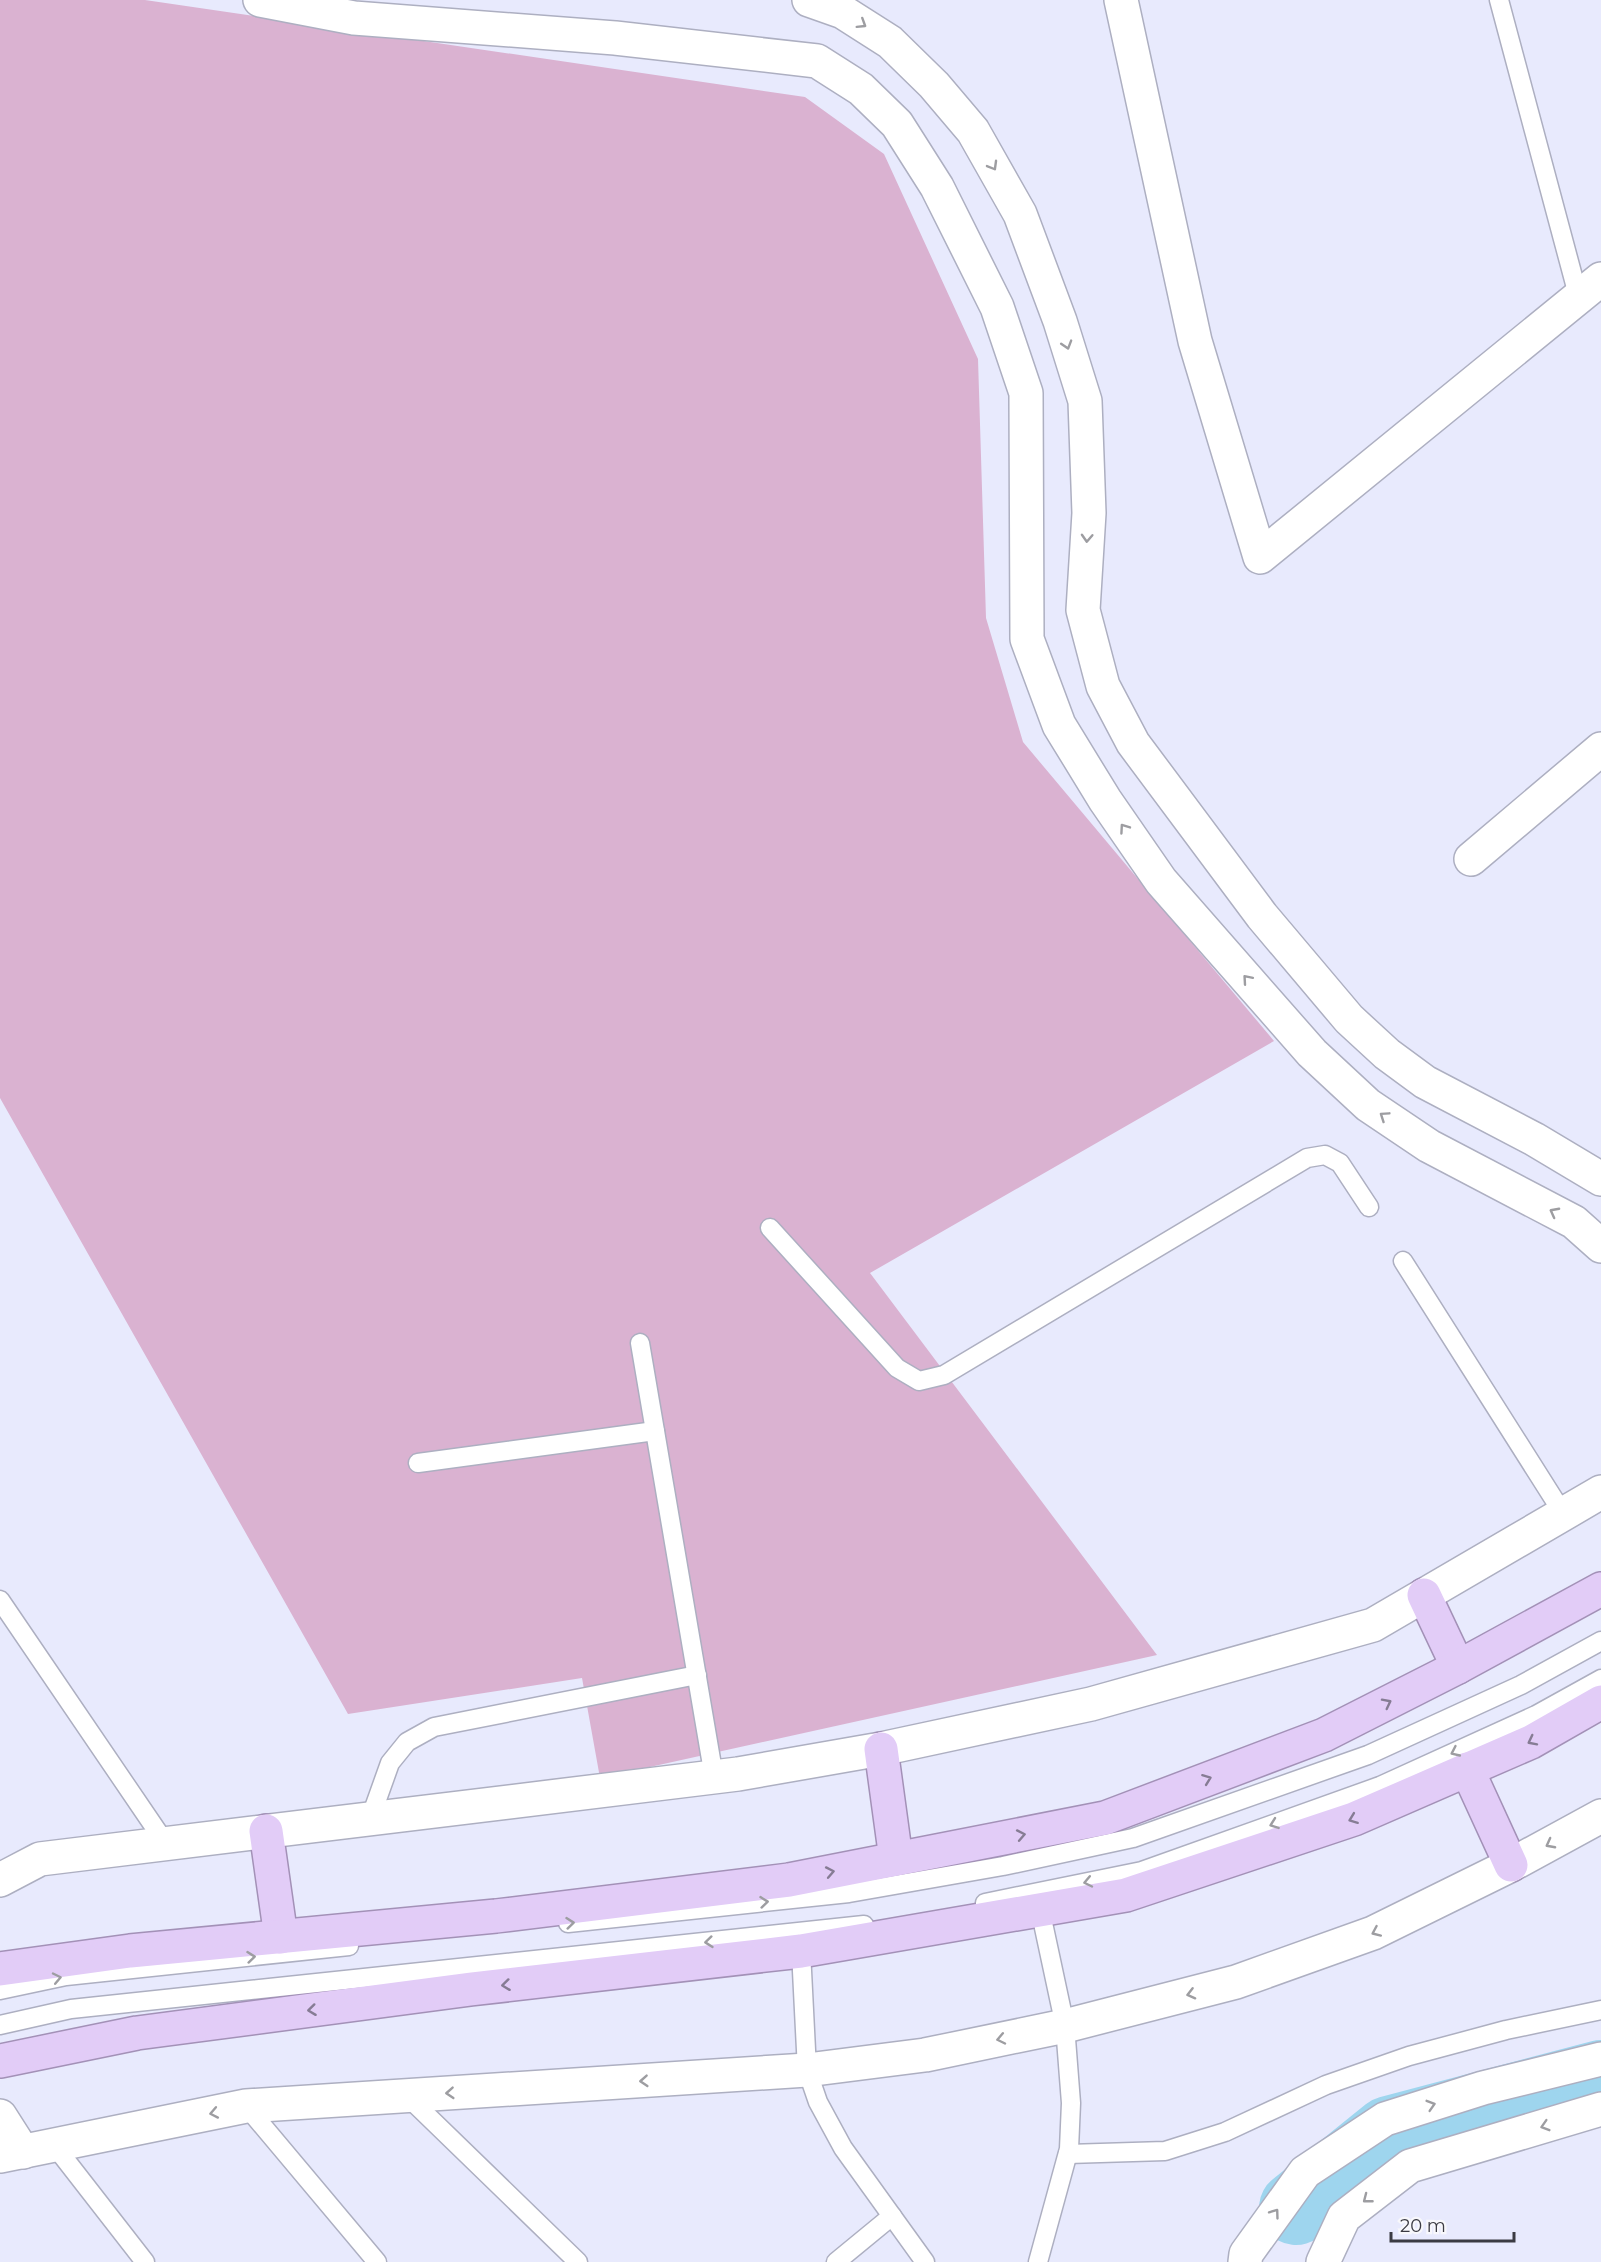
<svg xmlns="http://www.w3.org/2000/svg" width="1601" height="2262" font-family="Montserrat,sans-serif">
<style>
.green{fill:#dab2d1}
.lines{fill:none;stroke-linecap:round;stroke-linejoin:round}
.river{stroke:#9ed5ee;stroke-width:74}
.service-casing{stroke:#adafc1;stroke-width:21}
.minor-casing{stroke:#adafc1;stroke-width:36}
.tertiary-casing{stroke:#adafc1;stroke-width:36}
.trunk-casing{stroke:#a391b7;stroke-width:36}
.service{stroke:#fff;stroke-width:18}
.minor{stroke:#fff;stroke-width:33}
.tertiary{stroke:#fff;stroke-width:33}
.trunk{stroke:#e2ccf7;stroke-width:33}
.oneway{stroke:#9d9da1}
.oneway2{stroke:#867c94}
</style>
<rect width="100%" height="100%" fill="#e8eafd"/>
<!-- green -->
<path class="green" d="M0,0H145L805,97L884,154L978,359L986,618L1023,742L1274,1041L870,1273L1157,1655L600,1778L582,1678L348,1714L0,1098Z"/>
<g class="lines">
<!-- river -->
<path class="river" d="M1296,2208L1389,2133L1601,2077"/>
<!-- service casing -->
<g class="service-casing">
<g id="service">
<path d="M1499,0L1579,299"/>
<path d="M770,1228L897,1368L919,1381L944,1375L1307,1158L1325,1155L1340,1163L1369,1207"/>
<path d="M1403,1261L1564,1515"/>
<path d="M640,1343L714,1777"/>
<path d="M418,1463L655,1431"/>
<path d="M0,1600L166,1844"/>
<path d="M370,1819L390,1763L407,1742L434,1727L697,1675"/>
<path d="M985,1903L1142,1871L1380,1786L1536,1715L1601,1679"/>
<path d="M568,1923L849,1893L1003,1866L1133,1838L1368,1755L1521,1685L1601,1641"/>
<path d="M801,1951L807,2070L818,2102L843,2148L925,2262"/>
<path d="M0,1990L66,1976L349,1946"/>
<path d="M0,2025L71,2009L864,1925"/>
<path d="M407,2096L578,2262"/>
<path d="M246,2106L377,2262"/>
<path d="M54,2145L145,2262"/>
<path d="M1068,2154L1165,2151L1225,2132L1326,2085L1409,2056L1506,2030L1601,2010"/>
<path d="M836,2262L892,2216"/>
<path d="M1038,2262L1069,2149L1071,2103L1065,2026L1040,1909"/>
</g>
</g>
<!-- minor casing -->
<g class="minor-casing">
<g id="minor">
<path d="M1121,0L1195,341L1260,557L1601,279"/>
<path d="M1471,859L1601,749"/>
<path d="M1245,2262L1246,2254L1305,2172L1385,2119L1483,2088L1601,2059"/>
<path d="M1323,2262L1344,2217L1410,2166L1601,2109"/>
</g>
</g>
<!-- tertiary casing -->
<g class="tertiary-casing">
<g id="tertiary">
<path d="M260,0L354,18L615,38L817,61L861,89L897,124L937,187L997,307L1026,393L1027,639L1059,725L1105,800L1161,881L1312,1053L1368,1105L1429,1146L1574,1222L1601,1246"/>
<path d="M809,0L843,12L890,42L934,85L973,131L1020,214L1060,321L1085,401L1089,513L1083,610L1103,686L1133,743L1262,916L1349,1019L1387,1054L1425,1082L1534,1139L1601,1179"/>
<path d="M0,1880L40,1859L738,1774L881,1749L1091,1704L1373,1625L1601,1492"/>
<path d="M0,2116L23,2152"/>
<path d="M0,2156L246,2106L807,2070L925,2055L1065,2026L1236,1982L1373,1933L1511,1865L1601,1816"/>
</g>
</g>
<!-- trunk casing -->
<g class="trunk-casing">
<g id="trunk">
<path d="M1424,1595L1458,1667"/>
<path d="M881,1749L896,1859"/>
<path d="M1467,1769L1511,1865"/>
<path d="M266,1831L281,1937"/>
<path d="M0,1969L130,1951L496,1916L789,1880L1105,1818L1324,1735L1458,1667L1601,1589"/>
<path d="M0,2061L137,2033L471,1989L801,1951L1126,1895L1354,1819L1531,1742L1601,1702"/>
</g>
</g>
<!-- service -->
<use href="#service" class="service"/>
<!-- minor -->
<use href="#minor" class="minor"/>
<!-- tertiary -->
<use href="#tertiary" class="tertiary"/>
<!-- trunk -->
<use href="#trunk" class="trunk"/>
</g>
<!-- one-way arrows -->
<defs><path id="oneway-chevron" d="M-2-3.5L2.5 0L-2 3.5" fill="none" stroke-width="1.6" stroke-linecap="round" stroke-linejoin="round" transform="scale(1.5)"/></defs>
<g class="oneway">
<use href="#oneway-chevron" transform="translate(862 24) rotate(32)"/>
<use href="#oneway-chevron" transform="translate(993 166) rotate(60)"/>
<use href="#oneway-chevron" transform="translate(1067 345) rotate(73)"/>
<use href="#oneway-chevron" transform="translate(1087 538) rotate(93)"/>
<use href="#oneway-chevron" transform="translate(1124 828) rotate(-125)"/>
<use href="#oneway-chevron" transform="translate(1247 979) rotate(-131)"/>
<use href="#oneway-chevron" transform="translate(1384 1116) rotate(-146)"/>
<use href="#oneway-chevron" transform="translate(1554 1212) rotate(-152)"/>
<use href="#oneway-chevron" transform="translate(1455 1752) rotate(155)"/>
<use href="#oneway-chevron" transform="translate(1274 1824) rotate(160)"/>
<use href="#oneway-chevron" transform="translate(1550 1844) rotate(152)"/>
<use href="#oneway-chevron" transform="translate(1088 1882) rotate(168)"/>
<use href="#oneway-chevron" transform="translate(764 1902) rotate(-6)"/>
<use href="#oneway-chevron" transform="translate(570 1923) rotate(-6)"/>
<use href="#oneway-chevron" transform="translate(1376 1932) rotate(156)"/>
<use href="#oneway-chevron" transform="translate(709 1942) rotate(174)"/>
<use href="#oneway-chevron" transform="translate(251 1957) rotate(-6)"/>
<use href="#oneway-chevron" transform="translate(57 1978) rotate(-12)"/>
<use href="#oneway-chevron" transform="translate(1191 1994) rotate(166)"/>
<use href="#oneway-chevron" transform="translate(1001 2039) rotate(168)"/>
<use href="#oneway-chevron" transform="translate(644 2081) rotate(176)"/>
<use href="#oneway-chevron" transform="translate(450 2093) rotate(176)"/>
<use href="#oneway-chevron" transform="translate(1431 2105) rotate(-17)"/>
<use href="#oneway-chevron" transform="translate(214 2113) rotate(169)"/>
<use href="#oneway-chevron" transform="translate(1545 2126) rotate(163)"/>
<use href="#oneway-chevron" transform="translate(1367 2199) rotate(142)"/>
<use href="#oneway-chevron" transform="translate(1275 2213) rotate(-54)"/>
</g>
<g class="oneway2">
<use href="#oneway-chevron" transform="translate(1387 1703) rotate(-27)"/>
<use href="#oneway-chevron" transform="translate(1532 1741) rotate(153)"/>
<use href="#oneway-chevron" transform="translate(1207 1779) rotate(-21)"/>
<use href="#oneway-chevron" transform="translate(1353 1819) rotate(159)"/>
<use href="#oneway-chevron" transform="translate(1021 1835) rotate(-11)"/>
<use href="#oneway-chevron" transform="translate(830 1872) rotate(-11)"/>
<use href="#oneway-chevron" transform="translate(506 1985) rotate(173)"/>
<use href="#oneway-chevron" transform="translate(312 2010) rotate(173)"/>
</g>
<!-- scale -->
<path d="M1391 2232v9h123v-9" fill="none" stroke="#3b3b43" stroke-width="3"/>
<text x="1400" y="2232" font-size="18" fill="#3b3b43" stroke="#f8f8fc" stroke-width="4.5" paint-order="stroke">20 m</text>
</svg>
